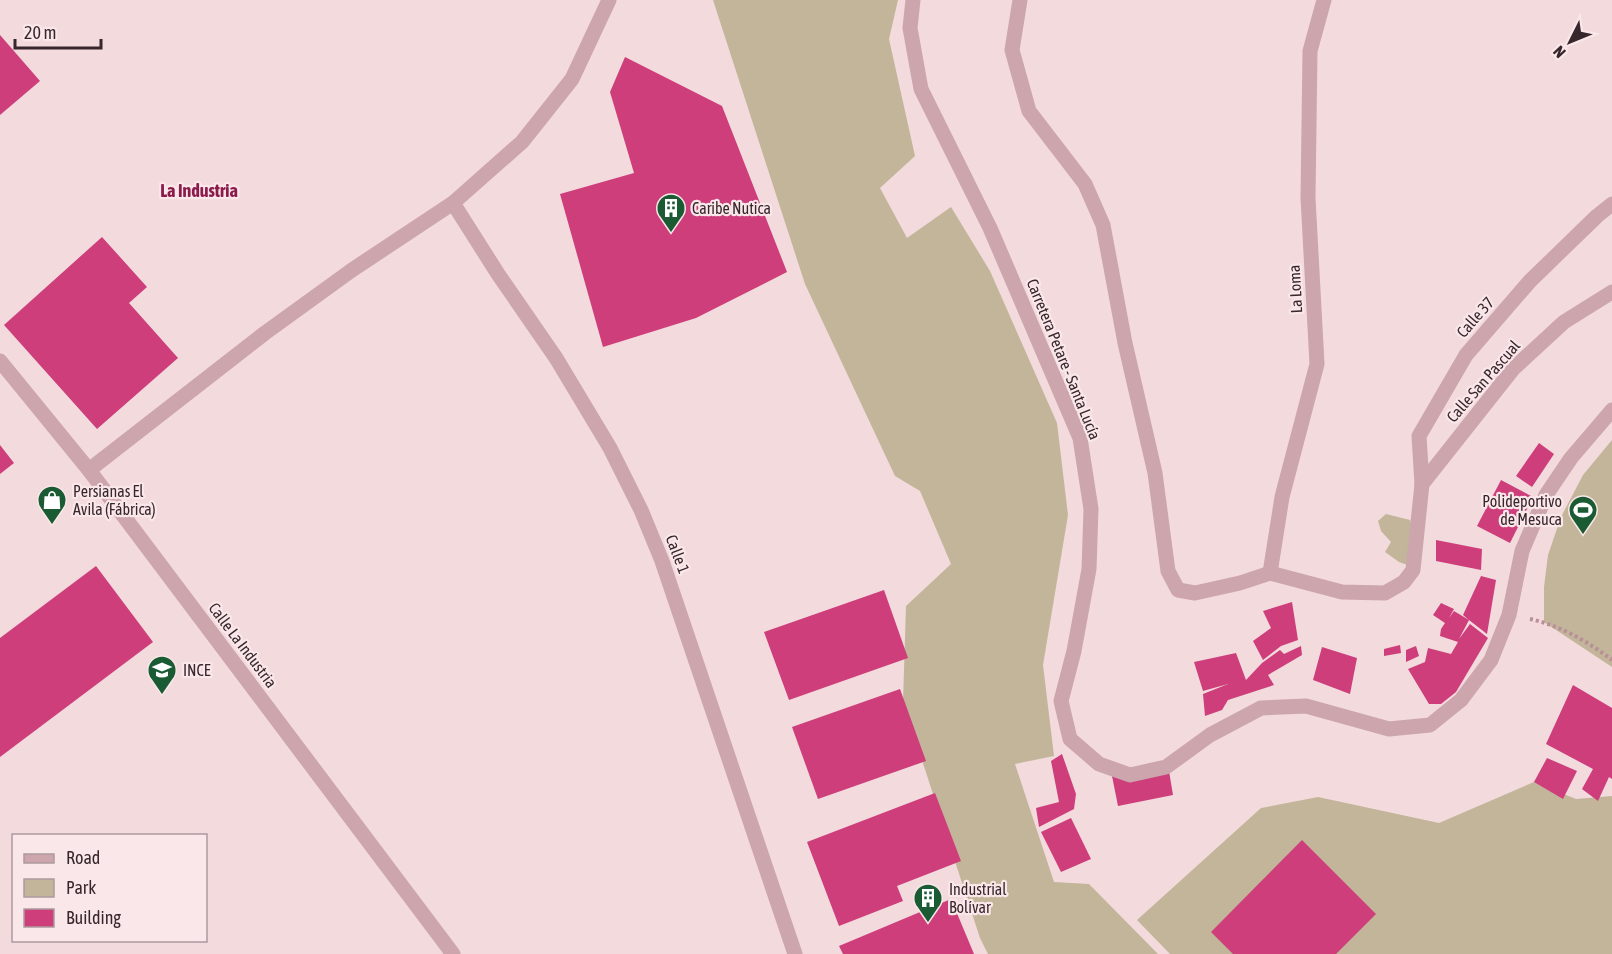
<svg xmlns="http://www.w3.org/2000/svg" width="1612" height="954" font-family="'Asap Condensed',sans-serif">
<style>
.green{fill:#c3b599}
.building{fill:#cd3e7b}
.lines{fill:none;stroke-linecap:round;stroke-linejoin:round}
.path{stroke:#b88f99;stroke-width:4;stroke-dasharray:3 3;stroke-linecap:butt}
.street{stroke:#cca5ad;stroke-width:15}
.labels{text-anchor:middle;stroke-width:4.5;stroke-linejoin:round;paint-order:stroke}
.poi-label{font-size:16px;fill:#37272d;stroke:#fae7e9;text-anchor:start}
.street-label{font-size:16px;fill:#37272d;stroke:#fae7e9}
.neighbourhood-label{font-size:18px;font-weight:bold;fill:#8b1b4b;stroke:#fae7e9}
</style>
<rect width="100%" height="100%" fill="#f3dadd"/>
<!-- green -->
<g class="green">
<path d="M713,0H898L889,39L915,156L880,188L907,238L951,207L990,271L1057,423L1068,515L1043,665L1054,756L1015,764L1054,882L1089,884L1158,954H988L980,938L903,702L906,606L951,564L920,491L895,476L805,284Z"/>
<path d="M1612,440V667L1544,622V587L1548,555L1561,517L1583,475Z"/>
<path d="M1386,514L1410,520L1415,535L1413,567L1399,562L1385,552L1391,542L1381,531L1378,521Z"/>
<path d="M1534,782L1576,799L1612,796V954H1170L1137,920L1261,808L1318,797L1439,823Z"/>
</g>
<!-- building -->
<g class="building">
<path d="M0,35L40,81L0,115Z"/>
<path d="M625,57L722,106L787,272L696,318L603,347L560,194L634,173L610,92Z"/>
<path d="M102,237L147,287L129,303L178,358L97,429L4,325Z"/>
<path d="M1539,443L1554,454L1532,487L1516,476Z"/>
<path d="M0,445L14,463L0,474Z"/>
<path d="M1501,480L1533,497L1510,543L1477,526Z"/>
<path d="M1436,540L1482,549L1481,570L1436,561Z"/>
<path d="M96,566L153,642L0,757V638Z"/>
<path d="M1481,576L1496,580L1487,634L1469,620L1459,639L1470,624L1488,638L1456,692L1441,704H1429L1408,669L1425,662L1428,648L1451,654L1458,642L1440,636L1441,629L1445,623L1433,615L1441,603L1454,609L1449,618L1454,611L1469,620L1463,615Z"/>
<path d="M884,590L908,658L789,700L764,632Z"/>
<path d="M1292,602L1298,640L1281,646L1263,660L1253,641L1271,628L1263,611Z"/>
<path d="M1400,645L1401,653L1384,656V649Z"/>
<path d="M1301,646L1302,655L1268,675L1274,685L1228,700L1222,710L1205,716L1203,694L1228,684L1203,691L1194,662L1236,653L1246,680L1262,663L1280,650L1284,654Z"/>
<path d="M1416,646L1419,656L1406,662V650Z"/>
<path d="M1322,647L1357,658L1350,694L1313,680Z"/>
<path d="M1573,685L1612,708V779L1609,777L1598,801L1582,789L1593,769L1546,744Z"/>
<path d="M900,689L926,761L818,799L792,727Z"/>
<path d="M1062,754L1076,794L1074,809L1039,827L1036,808L1059,802L1051,761Z"/>
<path d="M1547,758L1577,771L1563,799L1534,782Z"/>
<path d="M1168,765L1173,795L1118,806L1112,776Z"/>
<path d="M935,793L961,861L897,886L903,901L839,926L807,842Z"/>
<path d="M1071,818L1091,859L1061,872L1041,832Z"/>
<path d="M1302,840L1376,914L1336,954H1233L1211,932Z"/>
<path d="M951,899L974,954H843L839,946Z"/>
</g>
<g class="lines">
<!-- path -->
<path class="path" d="M1530,619C1559,625 1589,642 1612,660"/>
<!-- street -->
<g class="street">
<path d="M913,0L910,28L921,89L990,228L1080,438L1091,509L1089,569L1074,651L1061,701L1070,739L1099,764L1130,775L1166,767L1210,735L1261,708L1306,706L1389,729L1430,725L1461,700L1491,660L1509,615L1522,551L1546,495L1571,458L1612,410"/>
<path d="M1020,0L1012,50L1029,111L1085,184L1103,225L1125,343L1155,473L1168,571L1178,590L1195,593L1240,583L1270,573L1342,592L1385,593L1404,582L1413,570L1422,484L1419,436L1466,355L1530,281L1597,216L1612,204"/>
<path d="M453,203L498,274L556,358L610,448L641,510L662,561L795,954"/>
<path d="M0,361L89,470L453,954"/>
<path d="M89,470L265,333L352,270L453,203L522,142L572,79L609,0"/>
<path d="M1422,484L1513,369L1564,322L1612,292"/>
<path d="M1270,573L1282,497L1317,364L1308,198L1310,51L1324,0"/>
</g>
</g>
<!-- icons -->
<defs>
<g id="building-pin" transform="scale(1.5)"><path d="M0 17L-7.5 6A9.5 9.5 0 1 1 7.5 6Z" fill="#1a5b34" stroke="#fae7e9"/><path d="M-4-6H4V6H1V3H-1V6H-4ZM-2.5-4.3h1.7v1.8h-1.7ZM.8-4.3h1.7v1.8H.8ZM-2.5-1h1.7V.8h-1.7ZM.8-1h1.7V.8H.8Z" fill="#fff"/></g>
<g id="shop-pin" transform="scale(1.5)"><path d="M0 17L-7.5 6A9.5 9.5 0 1 1 7.5 6Z" fill="#1a5b34" stroke="#fae7e9"/><path d="M-5-2.5h2.3a2.7 3.5 0 0 1 5.4 0H5L5.5 6h-11ZM-1.5-2.5h3a1.5 2.3 0 0 0-3 0Z" fill="#fff"/></g>
<g id="stadium-pin" transform="scale(1.5)"><path d="M0 17L-7.5 6A9.5 9.5 0 1 1 7.5 6Z" fill="#1a5b34" stroke="#fae7e9"/><path d="M0-5a6.5 5 0 1 0 0 10a6.5 5 0 1 0 0-10ZM-3.5-1.8h7v3.6h-7Z" fill="#fff"/></g>
<g id="university-pin" transform="scale(1.5)"><path d="M0 17L-7.5 6A9.5 9.5 0 1 1 7.5 6Z" fill="#1a5b34" stroke="#fae7e9"/><path d="M0-5L7-2L0 1L-7-2ZM-4 1L0 2.5L4 1V4Q0 6-4 4Z" fill="#fff"/></g>
</defs>
<g fill-rule="evenodd">
<use href="#building-pin" x="671" y="208"/>
<use href="#shop-pin" x="52" y="500"/>
<use href="#stadium-pin" x="1583" y="510"/>
<use href="#university-pin" x="162" y="670"/>
<use href="#building-pin" x="928" y="898"/>
</g>
<g class="labels">
<!-- poi labels -->
<g class="poi-label">
<text x="692" y="214">Caribe Nutica</text>
<text x="73" y="497">Persianas El<tspan x="73" dy="18">Avila (Fábrica)</tspan></text>
<text x="1562" y="507" text-anchor="end">Polideportivo<tspan x="1562" dy="18">de Mesuca</tspan></text>
<text x="183" y="676">INCE</text>
<text x="949" y="895">Industrial<tspan x="949" dy="18">Bolívar</tspan></text>
</g>
<!-- street labels -->
<g class="street-label">
<text transform="translate(1295 289) rotate(-93)" y="6">La Loma</text>
<text transform="translate(1475 317) rotate(-49)" y="6">Calle 37</text>
<text transform="translate(1064 359) rotate(68)" y="6">Carretera Petare - Santa Lucía</text>
<text transform="translate(1483 381) rotate(-49)" y="6">Calle San Pascual</text>
<text transform="translate(678 554) rotate(69)" y="6">Calle 1</text>
<text transform="translate(243 645) rotate(53)" y="6">Calle La Industria</text>
</g>
<!-- neighbourhood labels -->
<g class="neighbourhood-label">
<text x="199" y="197">La Industria</text>
</g>
</g>
<!-- legend -->
<rect x="12" y="834" width="195" height="108" fill="#fae7e9" stroke="#ac9a9e" stroke-width="1.5"/>
<rect x="24" y="854" width="30" height="9" fill="#cca5ad" stroke="#ac9a9e" stroke-width="1.5"/>
<text x="66" y="864" font-size="18" fill="#37272d">Road</text>
<rect x="24" y="879" width="30" height="18" fill="#c3b599" stroke="#ac9a9e" stroke-width="1.5"/>
<text x="66" y="894" font-size="18" fill="#37272d">Park</text>
<rect x="24" y="909" width="30" height="18" fill="#cd3e7b" stroke="#ac9a9e" stroke-width="1.5"/>
<text x="66" y="924" font-size="18" fill="#37272d">Building</text>
<!-- north arrow -->
<g transform="translate(1570 42) rotate(227)" stroke="#fae7e9" stroke-width="4.5" paint-order="stroke">
<path d="M0-4.5L10 22L0 15L-10 22Z" fill="#37272d"/>
<text y="-9" font-size="16" font-weight="bold" text-anchor="middle" fill="#37272d">N</text>
</g>
<!-- scale -->
<path d="M15 39v9h86v-9" fill="none" stroke="#37272d" stroke-width="3"/>
<text x="24" y="39" font-size="18" fill="#37272d" stroke="#fae7e9" stroke-width="4.5" paint-order="stroke">20 m</text>
</svg>
